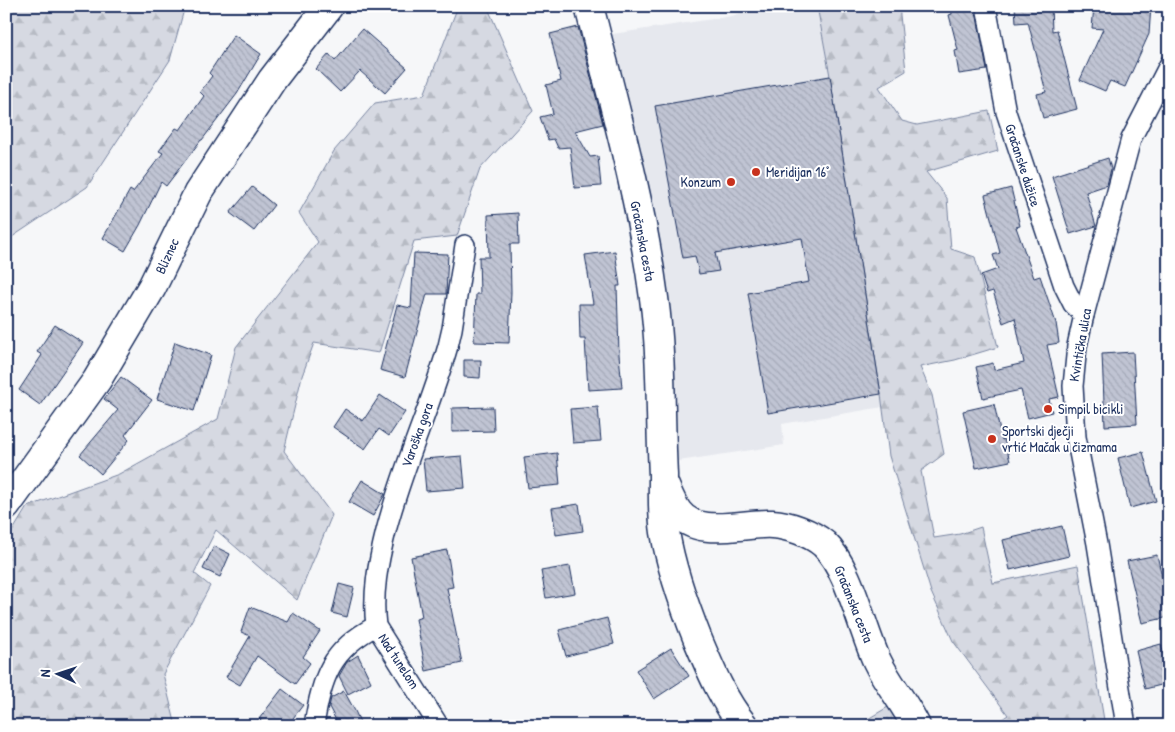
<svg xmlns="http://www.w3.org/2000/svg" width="1175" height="732" font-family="'Patrick Hand',sans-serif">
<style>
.built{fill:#e6e8ee}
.grass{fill:url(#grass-tufts);stroke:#7884a0}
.forest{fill:url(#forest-firs);stroke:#7884a0}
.building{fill:url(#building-back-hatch);stroke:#1b2f5e}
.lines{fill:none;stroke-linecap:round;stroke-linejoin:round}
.minor-casing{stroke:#1b2f5e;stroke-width:22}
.secondary-casing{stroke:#1b2f5e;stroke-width:31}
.minor{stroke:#fff;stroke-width:19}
.secondary{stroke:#fff;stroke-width:28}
.poi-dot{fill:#c8321e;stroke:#fff;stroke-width:2}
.labels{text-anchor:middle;stroke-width:4;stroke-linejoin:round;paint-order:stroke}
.street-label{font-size:14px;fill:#1b2f5e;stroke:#fff}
.poi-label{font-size:14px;fill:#1b2f5e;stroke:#fff;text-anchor:start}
</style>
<defs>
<pattern id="grass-tufts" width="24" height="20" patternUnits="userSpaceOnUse" patternTransform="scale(1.25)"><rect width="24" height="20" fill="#d6d9e2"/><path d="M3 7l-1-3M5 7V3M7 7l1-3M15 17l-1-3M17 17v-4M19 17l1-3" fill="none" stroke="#b7bbc4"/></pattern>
<pattern id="forest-firs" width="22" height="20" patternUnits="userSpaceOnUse" patternTransform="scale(1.25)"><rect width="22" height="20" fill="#d6d9e2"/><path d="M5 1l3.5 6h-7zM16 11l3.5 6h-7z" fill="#b7bbc4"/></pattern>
<pattern id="building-back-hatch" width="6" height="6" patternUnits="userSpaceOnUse" patternTransform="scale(1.25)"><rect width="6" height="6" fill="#c0c4d3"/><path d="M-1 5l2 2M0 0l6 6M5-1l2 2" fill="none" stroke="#a4a9b8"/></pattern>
</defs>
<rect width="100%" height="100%" fill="#f6f7f9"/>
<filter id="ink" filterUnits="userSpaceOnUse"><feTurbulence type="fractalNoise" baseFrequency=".02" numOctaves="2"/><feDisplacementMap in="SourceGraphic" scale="10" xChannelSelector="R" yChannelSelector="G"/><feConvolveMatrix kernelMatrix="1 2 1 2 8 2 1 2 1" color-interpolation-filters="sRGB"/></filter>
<g filter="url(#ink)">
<!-- built -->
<path class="built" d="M783,6H817L830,76L883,407L782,424L784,445L672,462L606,35L726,17Z"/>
<!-- grass -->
<path class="grass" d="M893,704L905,726H856Z"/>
<!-- forest -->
<g class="forest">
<path d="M6,6H185L170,60L87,187L6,241Z"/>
<path d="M458,6H487L533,111L480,169L457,236L414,241L379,353L314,343L302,376L284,451L332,515L297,600L216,530L194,573L210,586L163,674L176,726H6V542L27,507L119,474L218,419L236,347L318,242L299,213L334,151L375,103L424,95Z"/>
<path d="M817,6H899L906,71L879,87L902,121L917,125L989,111L998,151L926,172L947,198L951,249L975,257L998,347L955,360L920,367L932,395L944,454L921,471L934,538L960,534L981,527L993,583L1078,565L1105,726H992L1008,715L953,641L931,592L889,456L881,394L830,76Z"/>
</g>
<!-- building -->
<g class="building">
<path d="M951,6H975L987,70L959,74L955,51L958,50L949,15L952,14Z"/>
<path d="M1015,6H1051L1052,31L1057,30L1077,109L1043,118L1037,94L1046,92L1028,22L1016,23Z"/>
<path d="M1094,6H1151L1149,34L1125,87L1110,81L1105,91L1080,80L1103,29L1092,28Z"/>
<path d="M578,27L603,124L575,131L590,157L598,156L601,186L575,188L570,147L558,148L554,139L548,140L540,117L553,114L546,85L561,81L550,34Z"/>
<path d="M362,29L407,68L385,93L360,71L340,92L316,69L329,54L335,61Z"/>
<path d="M234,35L261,54L237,94L202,140H201L166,186L161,182L140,225L125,251L103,238L130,190L133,192L163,153L159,151L176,128L180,130L204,96L200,92L212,76L209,73Z"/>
<path d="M830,76L881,394L768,413L748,293L809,282L802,238L715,253L719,271L699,274L695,256L683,258L655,106Z"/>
<path d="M1108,158L1111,169L1107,185L1086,192L1096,226L1070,234L1052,176Z"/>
<path d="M252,187L274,205L254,231L230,213Z"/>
<path d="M1011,188L1020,226L1016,227L1034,278L1040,276L1056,323L1059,343L1047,345L1059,397L1049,399L1052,412L1028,418L1021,390L983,398L976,367L993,363L994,370L1024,363L1015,318L1003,323L993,291L987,293L981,275L998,269L993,255L1000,253L985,195Z"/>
<path d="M518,213L519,244H510L511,292L509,343L474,342L476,294H480L479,257H489L488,215Z"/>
<path d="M615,251L620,286H617L619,354L622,388L588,390L585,339H580L579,304H593L585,255Z"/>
<path d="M414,253L448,254L446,294H427L405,377L380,370L397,305L411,308Z"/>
<path d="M55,325L83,343L40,405L19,390L42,355L37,352Z"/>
<path d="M175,342L211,355L194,411L157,399Z"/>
<path d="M1133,352L1137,424L1105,426L1102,354Z"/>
<path d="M464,360H481L480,378L464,377Z"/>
<path d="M121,377L152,400L125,435L129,440L101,474L80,455L118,410L104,399Z"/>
<path d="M380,395L405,412L389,436L379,429L365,449L333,427L345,409L363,421Z"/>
<path d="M994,404L1002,440L1004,439L1010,461L976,468L963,411Z"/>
<path d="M493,407L494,431L452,432V408Z"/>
<path d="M598,407L601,441L573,443L570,409Z"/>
<path d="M1143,452L1156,501L1130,508L1118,458Z"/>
<path d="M557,453L560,485L528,488L524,457Z"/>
<path d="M462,456L465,488L426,491L423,459Z"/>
<path d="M362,480L385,494L373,516L349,502Z"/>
<path d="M579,504L583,531L556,535L552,508Z"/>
<path d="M1062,526L1069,556L1010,570L1003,540Z"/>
<path d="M214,546L230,554L220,577L203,569Z"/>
<path d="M447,550L453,587L447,588L462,663L426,671L416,619L422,617L411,557Z"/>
<path d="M1157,555L1169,606V617L1142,623L1127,561Z"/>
<path d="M570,566L575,593L546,598L541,571Z"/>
<path d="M339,584L354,588L347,617L332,613Z"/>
<path d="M250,607L288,622L293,613L320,631L303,657L310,663L295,684L257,656L240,685L226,677L250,636L241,632Z"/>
<path d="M607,618L614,644L566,656L559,630Z"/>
<path d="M1161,644L1169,673V683L1145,689L1136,651Z"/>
<path d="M671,648L689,676L654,699L636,670Z"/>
<path d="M358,655L371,682L348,694L339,676L347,662Z"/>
<path d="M282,689L303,705L287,726H268L259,719Z"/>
<path d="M344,691L355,711L362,726H339L329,707L331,698Z"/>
</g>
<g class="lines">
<!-- minor casing -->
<g class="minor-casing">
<g id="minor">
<path d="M986,6L1006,112L1064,286L1073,304L1084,315"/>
<path d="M314,726C321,678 331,649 376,626"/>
<path d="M439,726L376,626C372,594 378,563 386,531C402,468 430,409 448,346L452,329L465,245"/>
<path d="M1126,726L1097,544L1076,437L1073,386L1077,346L1084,315L1131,139L1169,65"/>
</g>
</g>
<!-- secondary casing -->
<g class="secondary-casing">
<g id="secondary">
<path d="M589,6C613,102 641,199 654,298C662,356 660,416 663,475C663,494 662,513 665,532C671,569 684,605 698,640C711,671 723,700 744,726"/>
<path d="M664,484C668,493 672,504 678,512C698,539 744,522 772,524C789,525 811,533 824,544C850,569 861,627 877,661C888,684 905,703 916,726"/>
<path d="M6,506L97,380L152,287L198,193L272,80L329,6"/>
</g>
</g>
<!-- minor -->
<use href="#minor" class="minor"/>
<!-- secondary -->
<use href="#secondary" class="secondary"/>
</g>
</g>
<!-- markers -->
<g class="poi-dot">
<circle cx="756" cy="172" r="5"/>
<circle cx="731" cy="182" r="5"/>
<circle cx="1048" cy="409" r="5"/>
<circle cx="992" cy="439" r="5"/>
</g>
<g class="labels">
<!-- street labels -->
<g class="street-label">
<text transform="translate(1023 165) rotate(72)" y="5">Gračanske dužice</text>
<text transform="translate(643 241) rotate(79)" y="5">Gračanska cesta</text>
<text transform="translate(167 256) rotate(-65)" y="5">Bliznec</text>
<text transform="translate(1080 345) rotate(-80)" y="5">Kvintička ulica</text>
<text transform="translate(417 435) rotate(-70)" y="5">Varoška gora</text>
<text transform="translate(854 604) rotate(68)" y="5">Gračanska cesta</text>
<text transform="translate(399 661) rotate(57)" y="5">Nad tunelom</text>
</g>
<!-- poi labels -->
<g class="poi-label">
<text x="766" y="177">Meridijan 16°</text>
<text x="721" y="187" text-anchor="end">Konzum</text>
<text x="1058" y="414">Simpil bicikli</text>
<text x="1002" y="436">Sportski dječji<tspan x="1002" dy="16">vrtić Mačak u čizmama</tspan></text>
</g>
</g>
<!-- margin -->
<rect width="1175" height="732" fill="none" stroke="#fff" stroke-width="25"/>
<rect x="12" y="12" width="1150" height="707" fill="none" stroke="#1b2f5e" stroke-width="2" filter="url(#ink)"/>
<!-- north arrow -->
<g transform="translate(58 674) rotate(273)" stroke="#ffffff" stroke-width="4" paint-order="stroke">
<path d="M0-4L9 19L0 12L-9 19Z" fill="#1b2f5e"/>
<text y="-8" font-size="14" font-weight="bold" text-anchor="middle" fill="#1b2f5e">N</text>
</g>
</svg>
